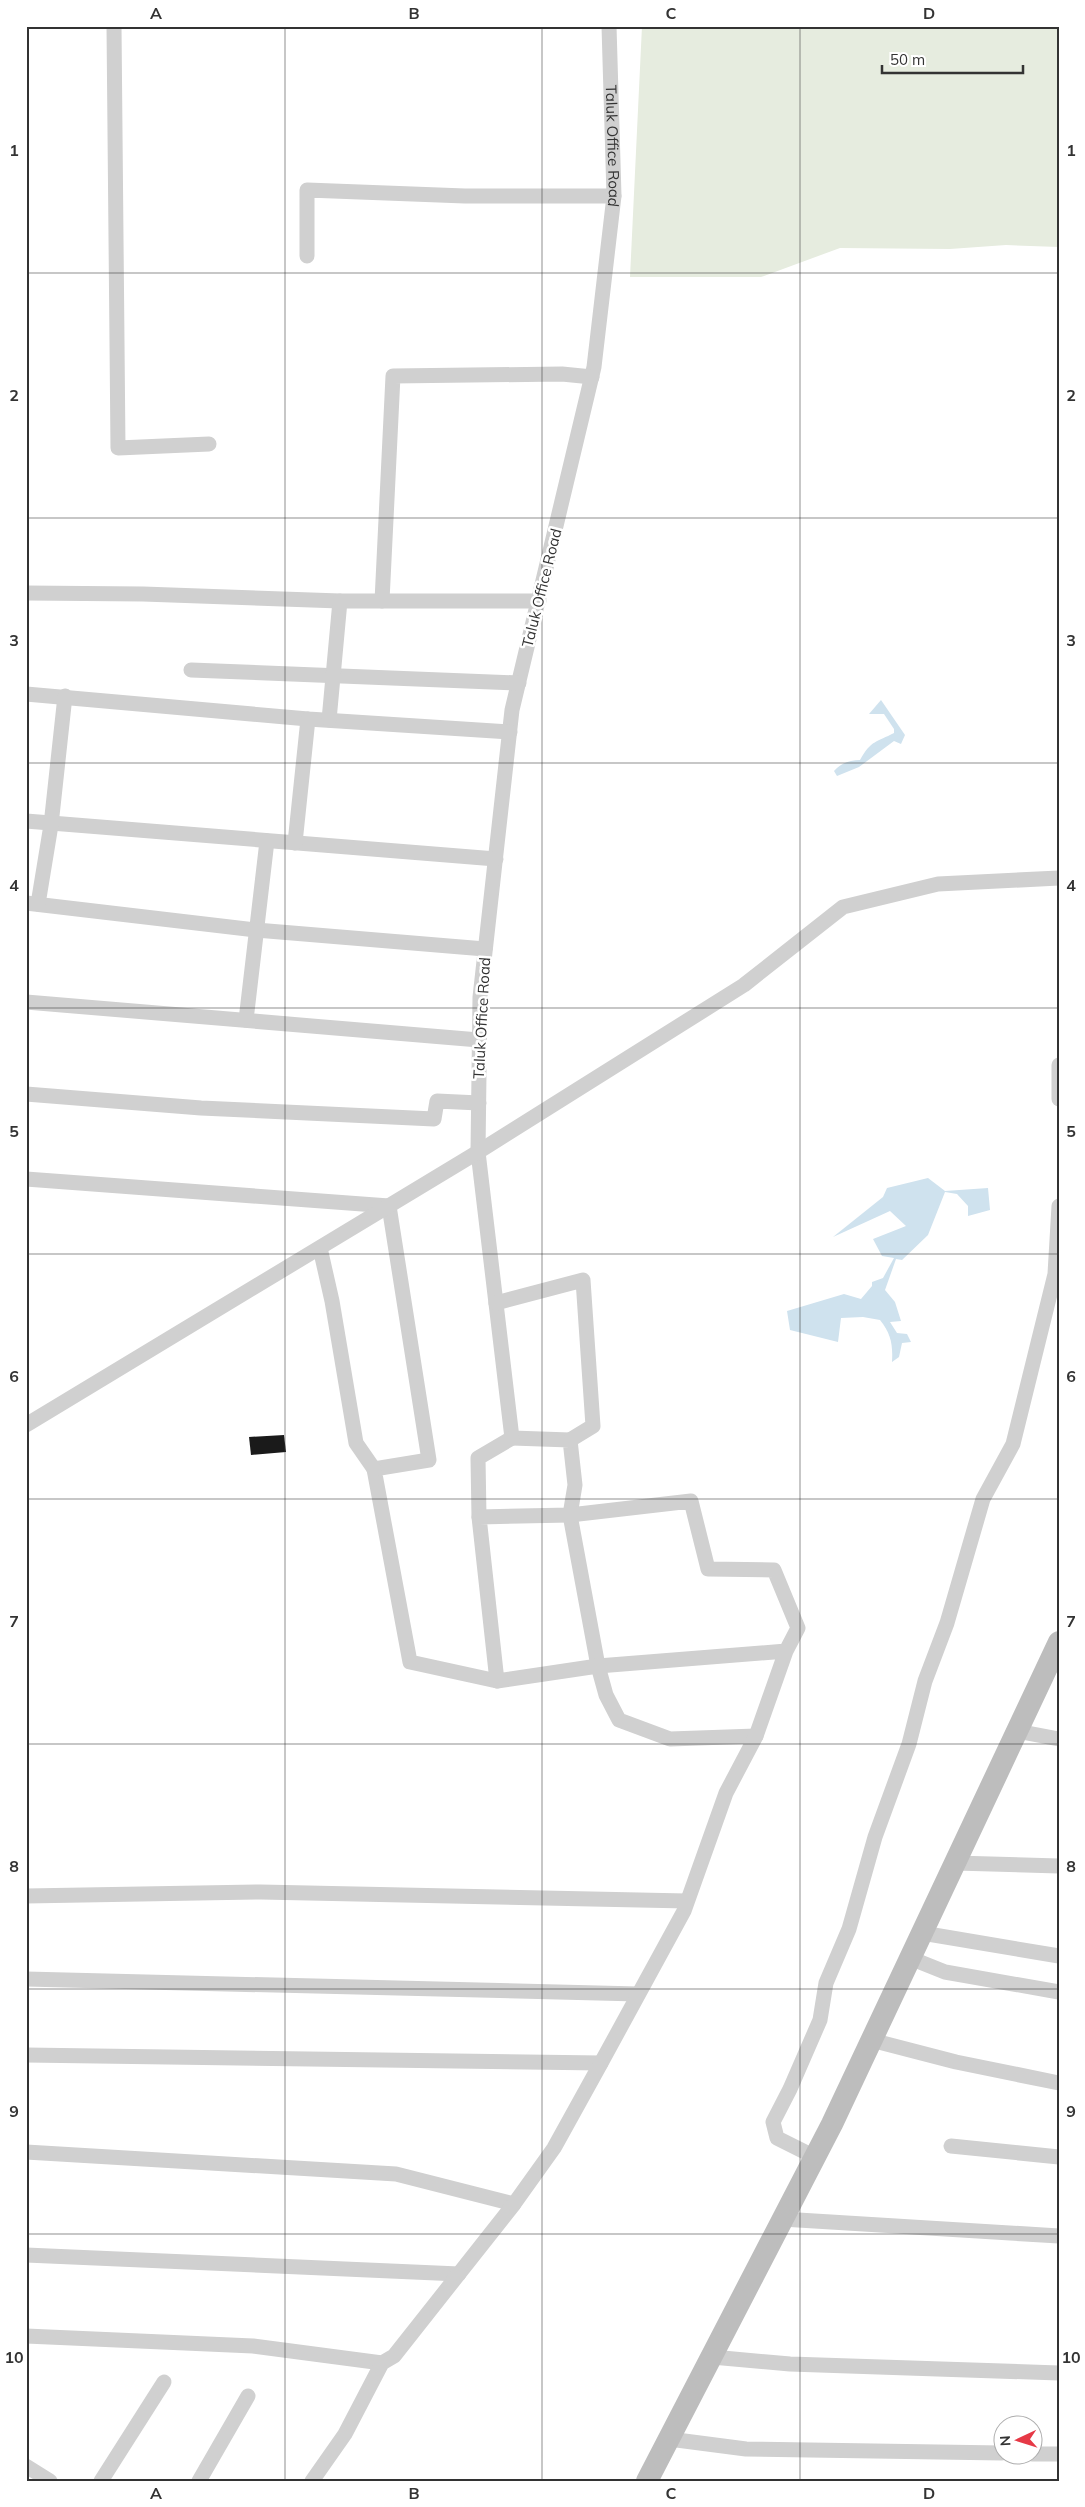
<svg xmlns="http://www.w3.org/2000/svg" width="1085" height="2507" font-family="Mulish,sans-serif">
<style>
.grass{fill:#e6ecdf}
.water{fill:#cfe2ee}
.building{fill:#1a1a1a}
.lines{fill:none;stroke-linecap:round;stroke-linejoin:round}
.minor{stroke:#d0d0d0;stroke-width:15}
.secondary{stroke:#bdbdbd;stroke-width:22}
.grid{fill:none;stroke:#333;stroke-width:1;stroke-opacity:0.55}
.labels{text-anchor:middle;stroke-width:5;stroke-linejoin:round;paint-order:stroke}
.street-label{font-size:15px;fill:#333;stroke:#fff}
.neatline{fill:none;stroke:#333;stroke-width:2}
.grid-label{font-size:16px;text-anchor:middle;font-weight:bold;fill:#333}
</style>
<rect width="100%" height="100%" fill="#fff"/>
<!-- grass -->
<path class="grass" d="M642,26H1059V247L1006,245L950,249L840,248L761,277H630Z"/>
<!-- water -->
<g class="water">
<path d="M881,700L905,735L901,744L894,741L859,767L837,776L834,771C841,763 850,760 860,760C871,740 877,742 894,733V729L884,714H869Z"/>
<path d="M928,1178L945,1191L988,1188L990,1210L968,1216V1206L957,1194L945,1192L928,1235L902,1260L896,1259L885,1290L895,1302L901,1321L890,1322L897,1333L907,1334L911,1342L902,1343L899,1357L892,1362C893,1344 891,1334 880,1320L863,1317L841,1318L838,1342L790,1330L787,1311L844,1294L861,1299L872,1286V1282L883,1278L894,1258L882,1256L873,1239L906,1226L890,1211L833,1237L883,1197L887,1188Z"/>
</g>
<!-- building -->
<path class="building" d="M284,1435L286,1452L251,1455L249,1437Z"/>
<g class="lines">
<!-- minor -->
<g class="minor">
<path d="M114,26L118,448L209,444"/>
<path id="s1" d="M609,26L614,196L594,367L512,710L480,997L478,1152L512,1438L570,1440L575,1485L570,1515L598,1666L606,1695L619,1720L670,1739L756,1736"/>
<path d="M307,256V190L465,196H614"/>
<path d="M26,593L143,594L340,601"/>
<path d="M382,601L393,376L562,374L592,377"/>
<path d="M191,670L519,683"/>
<path d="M26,694L308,719L510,732"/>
<path d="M329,720L340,601H539"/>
<path d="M26,821L496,859"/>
<path d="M295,843L308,719"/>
<path d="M26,903L256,930L485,949"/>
<path d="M38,904L51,825L65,696"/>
<path d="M26,1002L479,1040"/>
<path d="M246,1020L267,841"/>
<path d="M1059,1065V1099"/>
<path d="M26,1094L201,1108L434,1119L437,1101L479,1103"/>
<path d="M26,1179L389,1206L429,1460L374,1469L410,1662L497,1681"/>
<path d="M320,1248L332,1301L356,1443L374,1469"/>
<path d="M496,1303L583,1280L593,1426L570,1440"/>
<path d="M26,1425L478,1152L744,985L843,907L938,884L1059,878"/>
<path d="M479,1517L478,1458L512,1438"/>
<path d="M1017,1731L1059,1739"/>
<path d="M955,1863L1059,1866"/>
<path d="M26,1896L261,1892L687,1901"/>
<path d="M922,1933L1059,1956"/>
<path d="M910,1958L945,1972L1059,1992"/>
<path d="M26,1979L638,1994"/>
<path d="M871,2040L956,2062L1059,2083"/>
<path d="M26,2055L601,2063"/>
<path d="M951,2146L1059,2157"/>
<path d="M26,2152L396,2174L514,2204"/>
<path d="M815,2157L777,2138L773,2122L790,2089L820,2020L826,1983L849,1929L875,1837L909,1744L925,1681L947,1623L983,1499L1013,1444L1055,1274L1059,1206"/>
<path d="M782,2219L1059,2236"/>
<path d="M26,2255L459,2274"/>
<path d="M26,2336L253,2346L382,2363"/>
<path d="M712,2357L790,2364L1059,2373"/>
<path d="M669,2439L746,2449L1002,2453"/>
<path d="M1032,2454H1059"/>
<path d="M26,2466L50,2481"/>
<path d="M101,2481L164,2382"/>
<path d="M199,2481L248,2396"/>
<path d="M312,2481L345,2434L382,2363L394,2356L514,2204L554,2148L601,2063L684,1911L726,1793L756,1736L786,1651L798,1628L774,1570L708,1569L691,1501L570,1515L479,1517L497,1681L598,1666L786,1651"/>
</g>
<!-- secondary -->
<path class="secondary" d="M647,2481L832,2124L1059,1642"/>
</g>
<!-- grid -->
<path class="grid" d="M285,26V2481M542,26V2481M800,26V2481M26,273H1059M26,518H1059M26,763H1059M26,1008H1059M26,1254H1059M26,1499H1059M26,1744H1059M26,1989H1059M26,2234H1059"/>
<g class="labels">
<!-- street labels -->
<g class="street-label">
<text dy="5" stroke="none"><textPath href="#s1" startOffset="120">Taluk Office Road</textPath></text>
<text transform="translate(542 588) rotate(-76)" y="5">Taluk Office Road</text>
<text transform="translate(482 1018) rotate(-87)" y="5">Taluk Office Road</text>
</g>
</g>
<!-- border -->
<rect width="1085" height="2507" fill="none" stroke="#ffffff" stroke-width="55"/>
<!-- north arrow -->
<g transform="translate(1018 2440) rotate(266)"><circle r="24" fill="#ffffff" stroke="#adadad"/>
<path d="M0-4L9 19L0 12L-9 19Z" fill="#e63946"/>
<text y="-8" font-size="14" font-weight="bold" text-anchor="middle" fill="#333333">N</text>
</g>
<!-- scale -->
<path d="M882 65v8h141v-8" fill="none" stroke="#333333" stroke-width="2.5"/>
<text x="890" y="65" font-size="15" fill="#333333" stroke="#ffffff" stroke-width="4" paint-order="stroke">50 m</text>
<rect x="28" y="28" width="1030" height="2452" class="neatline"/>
<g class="grid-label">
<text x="156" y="19">A</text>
<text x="414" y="19">B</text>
<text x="671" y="19">C</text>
<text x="929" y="19">D</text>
<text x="14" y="156">1</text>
<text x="1071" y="156">1</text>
<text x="14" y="401">2</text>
<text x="1071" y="401">2</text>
<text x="14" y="646">3</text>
<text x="1071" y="646">3</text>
<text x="14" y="891">4</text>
<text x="1071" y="891">4</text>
<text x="14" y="1137">5</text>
<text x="1071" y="1137">5</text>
<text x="14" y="1382">6</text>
<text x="1071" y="1382">6</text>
<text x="14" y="1627">7</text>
<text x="1071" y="1627">7</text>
<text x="14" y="1872">8</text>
<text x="1071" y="1872">8</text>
<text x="14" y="2117">9</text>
<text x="1071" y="2117">9</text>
<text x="14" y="2363">10</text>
<text x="1071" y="2363">10</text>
<text x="156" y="2499">A</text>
<text x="414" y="2499">B</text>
<text x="671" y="2499">C</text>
<text x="929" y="2499">D</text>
</g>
</svg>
